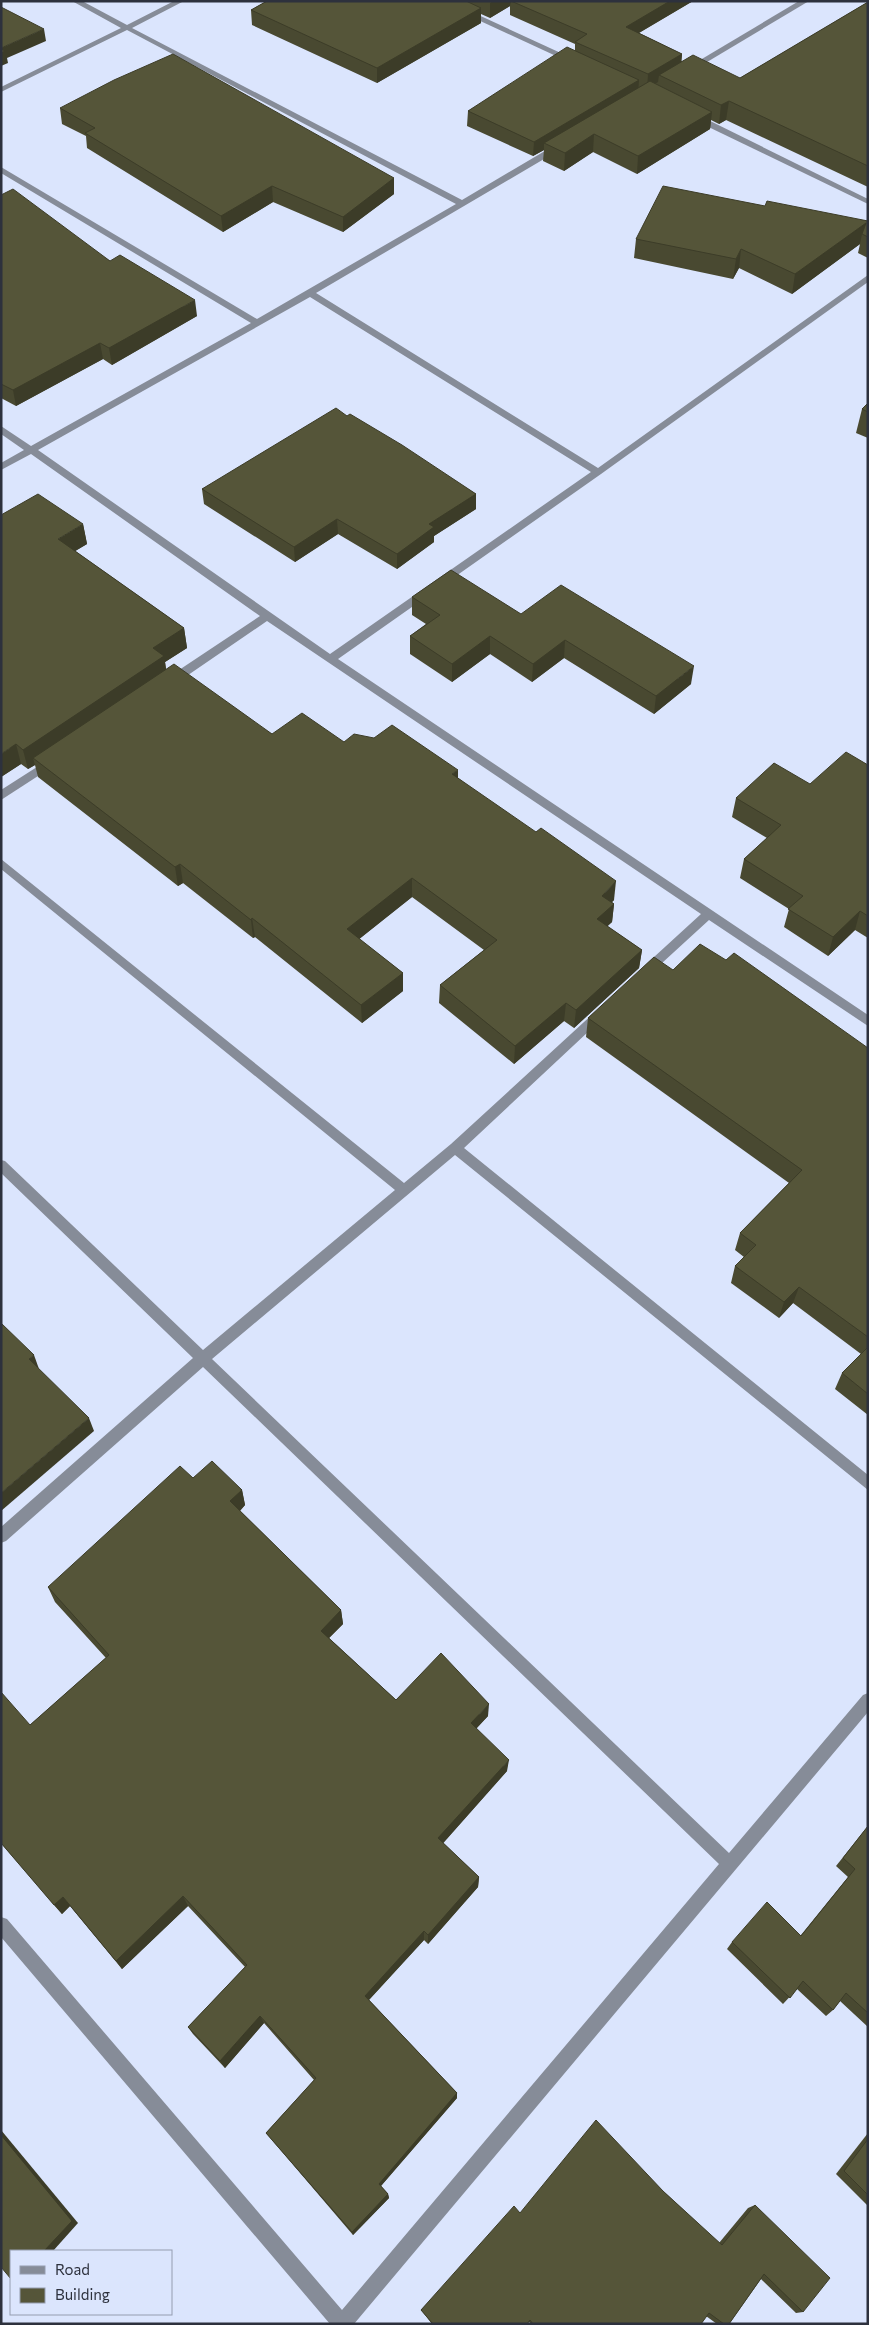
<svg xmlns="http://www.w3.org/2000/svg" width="869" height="2325" font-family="Commissioner,sans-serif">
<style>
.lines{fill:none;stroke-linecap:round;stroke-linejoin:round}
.minor{fill:#868c98;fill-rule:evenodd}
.wall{fill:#494931}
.shaded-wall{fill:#3c3c28}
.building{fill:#555539;stroke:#3c3c28}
</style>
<rect width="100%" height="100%" fill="#dbe5fd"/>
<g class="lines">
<!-- minor -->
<g class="minor">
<path d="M72,1H82L127,25L174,1H184L132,28L462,200L555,145H561V149L316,293L598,468L868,275V282L601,474L338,659L868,1015V1026L709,920L650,974H642L640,971L642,968L701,914L267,621L175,684H167V678L260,616L31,454L1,470V463L24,450L1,434V426L31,446L251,323L1,173V167L257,319L456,204L127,30L1,92V87L121,28ZM310,297L591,472L330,654L38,450Z"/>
<path d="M437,1H448L576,60L569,62Z"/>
<path d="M799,1H809L692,71L685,69Z"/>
<path d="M694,116H700L868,199V204L694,120Z"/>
<path d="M51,758L55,759L56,762L55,765L1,800V790Z"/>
<path d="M1,859L404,1183L451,1144L596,1011H604L606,1014L604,1017L464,1148L868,1475V1490L455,1155L212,1359L729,1853L863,1695L868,1693V1712L354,2324H330L1,1937V1917L7,1919L342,2310L719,1864L203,1367L6,1541L1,1543V1527L193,1358L1,1173V1160L5,1161L203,1350L395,1190L1,869Z"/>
</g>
</g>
<!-- wall -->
<g class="wall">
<path d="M267,1H693L639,33L682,54L681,61L740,78L868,2V187L726,120L719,124L711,120L710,129L637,174L593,152L564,171L543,161L544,150L533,156L467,126L468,111L575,51V44L510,15V6L490,18L481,14V23L377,83L252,25L251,10Z"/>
<path d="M60,108L394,178V194L343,232L273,202L223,232L87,148L86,136L62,124Z"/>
<path d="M1,195L110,261L197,316L112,365L103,359L16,406L1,398Z"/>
<path d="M765,206L868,221V258L858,253L860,244L792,294L739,268L733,279L634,258L636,239Z"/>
<path d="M868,403V438L856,433L862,409Z"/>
<path d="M347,416L476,494V509L434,536V542L397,569L338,534L295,562L204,504L202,489Z"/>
<path d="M83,524L87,544L75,551L184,628L187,648L165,662L166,669L272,734L344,742L458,778L614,900L612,902L614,904L612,922L607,926L642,950L639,968L574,1028L564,1021L514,1064L439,1003L440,985L484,950L412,897L359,939L403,973V991L362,1023L255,937L253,938L183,883L178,886L38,777L35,765L28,769L21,764L1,777Z"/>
<path d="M412,597L521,614L691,684L654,714L564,658L532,682L490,654L452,682L410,654V636L426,624L412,615Z"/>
<path d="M868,765V938L855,930L828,956L784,927L789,909L740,878L744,859L767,838L732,817L736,798L810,784Z"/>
<path d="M673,970L868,1048V1415L835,1389L842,1373L861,1354L793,1303L779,1318L731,1283L735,1266L744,1257L735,1250L740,1233L789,1183L586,1037L588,1018Z"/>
<path d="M193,1478L242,1490L245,1505L240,1511L341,1610L343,1624L329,1638L396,1700L488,1716L476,1729L507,1771L443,1843L479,1877L478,1887L428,1944L424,1940L369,2000L457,2093V2098L381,2186L388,2194L389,2198L353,2235L266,2133L314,2080L264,2023L225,2068L193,2034L188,2027L245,1967L188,1906L122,1969L70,1906L62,1914L1,1843L30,1725L106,1658L55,1602L48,1587Z"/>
<path d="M868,1826V2027L840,2001L833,2010L826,2016L797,1989L783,2004L727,1949L732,1942L801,1935L848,1877L836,1866Z"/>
<path d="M868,2133V2206L836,2174Z"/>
<path d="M663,2191L719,2243L748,2208L755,2205L803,2312L796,2313L761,2279L729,2324H717L706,2316L701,2324H531L529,2322L527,2324H432L422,2311L421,2310L520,2213Z"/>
</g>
<!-- shaded-wall -->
<g class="shaded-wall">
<path d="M493,1H511L510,6L490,18V3Z"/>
<path d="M670,1H693L625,41L626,27Z"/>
<path d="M481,8V23L377,83V68Z"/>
<path d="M44,29L46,41L7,58L8,63L1,66V48Z"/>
<path d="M682,54L681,69L659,75L658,82L647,89L648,74Z"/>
<path d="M639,80L638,94L544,143V150L533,156L534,142Z"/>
<path d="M729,101L726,120L719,124L721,105Z"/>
<path d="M712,112L710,129L637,174L638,156Z"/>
<path d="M594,134L593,152L564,171L565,153Z"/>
<path d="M394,178V194L343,232V217Z"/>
<path d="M272,186L273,202L223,232L221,216Z"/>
<path d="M866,223L862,234L860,244L792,294L795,274Z"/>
<path d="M741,249L739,268L733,279L736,259Z"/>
<path d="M195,300L197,316L112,365L109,348Z"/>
<path d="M100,343L103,359L16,406L13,390Z"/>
<path d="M476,494V509L434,536V542L397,569V554L429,524Z"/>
<path d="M337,519L338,534L295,562L294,547Z"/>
<path d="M83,524L87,544L62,559L58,539Z"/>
<path d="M184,628L187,648L165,662L167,676L33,758L35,765L28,769L23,750L153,648Z"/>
<path d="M490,636V654L452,682V664Z"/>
<path d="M565,640L564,658L532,682L533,664Z"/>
<path d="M694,666L691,684L654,714L656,696Z"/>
<path d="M16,744L21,764L1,777V754Z"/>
<path d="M458,770V789L452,774Z"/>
<path d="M180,864L183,883L178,886L175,867Z"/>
<path d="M412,878V897L348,948L347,929Z"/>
<path d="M616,881L614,900L600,914L602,896Z"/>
<path d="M614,904L612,922L595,938L597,919Z"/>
<path d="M860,911L855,930L828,956L833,937Z"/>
<path d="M252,918L255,937L253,938L251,920Z"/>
<path d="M642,950L639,968L574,1028L576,1010Z"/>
<path d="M403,973V991L362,1023L361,1005Z"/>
<path d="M566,1003L564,1021L514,1064L515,1046Z"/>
<path d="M799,1287L793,1303L779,1318L784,1302Z"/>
<path d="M34,1355L39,1369L29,1359Z"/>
<path d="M89,1418L94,1431L1,1511V1493Z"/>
<path d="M242,1490L245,1505L234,1517L230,1501Z"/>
<path d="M341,1610L343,1624L323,1644L321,1631Z"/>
<path d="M489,1704L488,1716L470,1735L471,1723Z"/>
<path d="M509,1760L507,1771L438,1849V1838Z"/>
<path d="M479,1877L478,1887L428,1944V1935Z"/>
<path d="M183,1896L188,1906L122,1969L116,1961Z"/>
<path d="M63,1897L70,1906L62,1914L54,1905Z"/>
<path d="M424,1931V1940L366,2003L365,1996Z"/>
<path d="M260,2016L264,2023L225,2068L220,2061Z"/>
<path d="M457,2093V2098L380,2187L379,2184Z"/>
<path d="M1,2130L78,2223L53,2251H44L1,2135Z"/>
<path d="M388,2194L389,2198L353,2235L352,2232Z"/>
</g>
<!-- building -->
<g class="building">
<path d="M267,1H466L481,8L377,68L251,10Z"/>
<path d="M511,1H670L626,27L682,54L648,74L575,42L587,34Z"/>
<path d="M868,2V166L729,101L721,105L659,75L693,55L740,78Z"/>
<path d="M1,7L44,29L1,48Z"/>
<path d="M567,47L639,80L534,142L468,111Z"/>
<path d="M1,49L5,51L1,53Z"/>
<path d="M173,54L394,178L343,217L272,186L221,216L85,133L95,128L60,108L114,80Z"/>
<path d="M650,81L712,112L638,156L594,134L565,153L544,143Z"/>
<path d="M663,186L765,206L767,201L868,221V237L862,234L866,223L795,274L741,249L736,259L636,239Z"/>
<path d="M13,189L110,261L120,255L195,300L109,348L100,343L13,390L1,384V195Z"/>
<path d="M868,403V412L862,409Z"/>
<path d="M336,408L347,416L350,414L402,445L476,494L429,524L434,527L397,554L337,519L294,547L202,489Z"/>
<path d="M38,494L83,524L58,539L184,628L153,648L164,656L23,750L16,744L1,754V515Z"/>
<path d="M451,570L521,614L561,585L694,666L656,696L565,640L533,664L490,636L452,664L410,636L440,615L412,597Z"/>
<path d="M174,664L272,734L302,713L344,742L354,734L374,738L392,725L458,770L452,774L536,832L541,828L616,881L602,896L614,904L597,919L642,950L576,1010L566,1003L515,1046L440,985L497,940L412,878L347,929L403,973L361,1005L252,918L251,920L180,864L175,867L33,758Z"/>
<path d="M846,752L868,765V916L860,911L833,937L788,909L803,896L744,859L781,825L736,798L774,763L810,784Z"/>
<path d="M700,944L726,960L734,953L868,1048V1337L799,1287L784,1302L735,1266L756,1245L740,1233L802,1170L588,1018L654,957L673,970Z"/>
<path d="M1,1323L34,1355L29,1359L89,1418L1,1493Z"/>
<path d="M868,1347V1394L842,1373Z"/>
<path d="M212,1461L242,1490L230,1501L341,1610L321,1631L396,1700L441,1653L489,1704L471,1723L509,1760L438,1838L479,1877L428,1935L424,1931L365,1996L457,2093L379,2184L388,2194L352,2232L266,2133L316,2078L260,2016L220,2061L188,2027L247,1965L183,1896L116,1961L63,1897L54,1905L1,1843V1692L30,1725L109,1655L48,1587L180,1466L193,1478Z"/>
<path d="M868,1826V2013L846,1993L833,2010L803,1981L790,1998L732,1942L767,1902L801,1936L855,1869L843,1858Z"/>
<path d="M596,2120L663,2191L722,2245L755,2205L830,2278L803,2312L764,2274L729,2324H724L709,2313L701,2324H533L530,2320L527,2324H433L421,2310L514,2206L520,2213Z"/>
<path d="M1,2135L72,2221L44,2251H11V2279L1,2267Z"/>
<path d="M868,2139V2195L844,2171Z"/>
</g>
<!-- border -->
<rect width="869" height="2325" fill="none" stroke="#2d313d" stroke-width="5"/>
<!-- legend -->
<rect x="10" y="2250" width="162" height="65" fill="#dbe5fd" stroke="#959db0"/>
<rect x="20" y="2266" width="25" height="8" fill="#868c98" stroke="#959db0"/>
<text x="55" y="2275" font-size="15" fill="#2d313d">Road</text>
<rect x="20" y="2288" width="25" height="15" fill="#555539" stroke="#959db0"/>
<text x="55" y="2300" font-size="15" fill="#2d313d">Building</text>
</svg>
